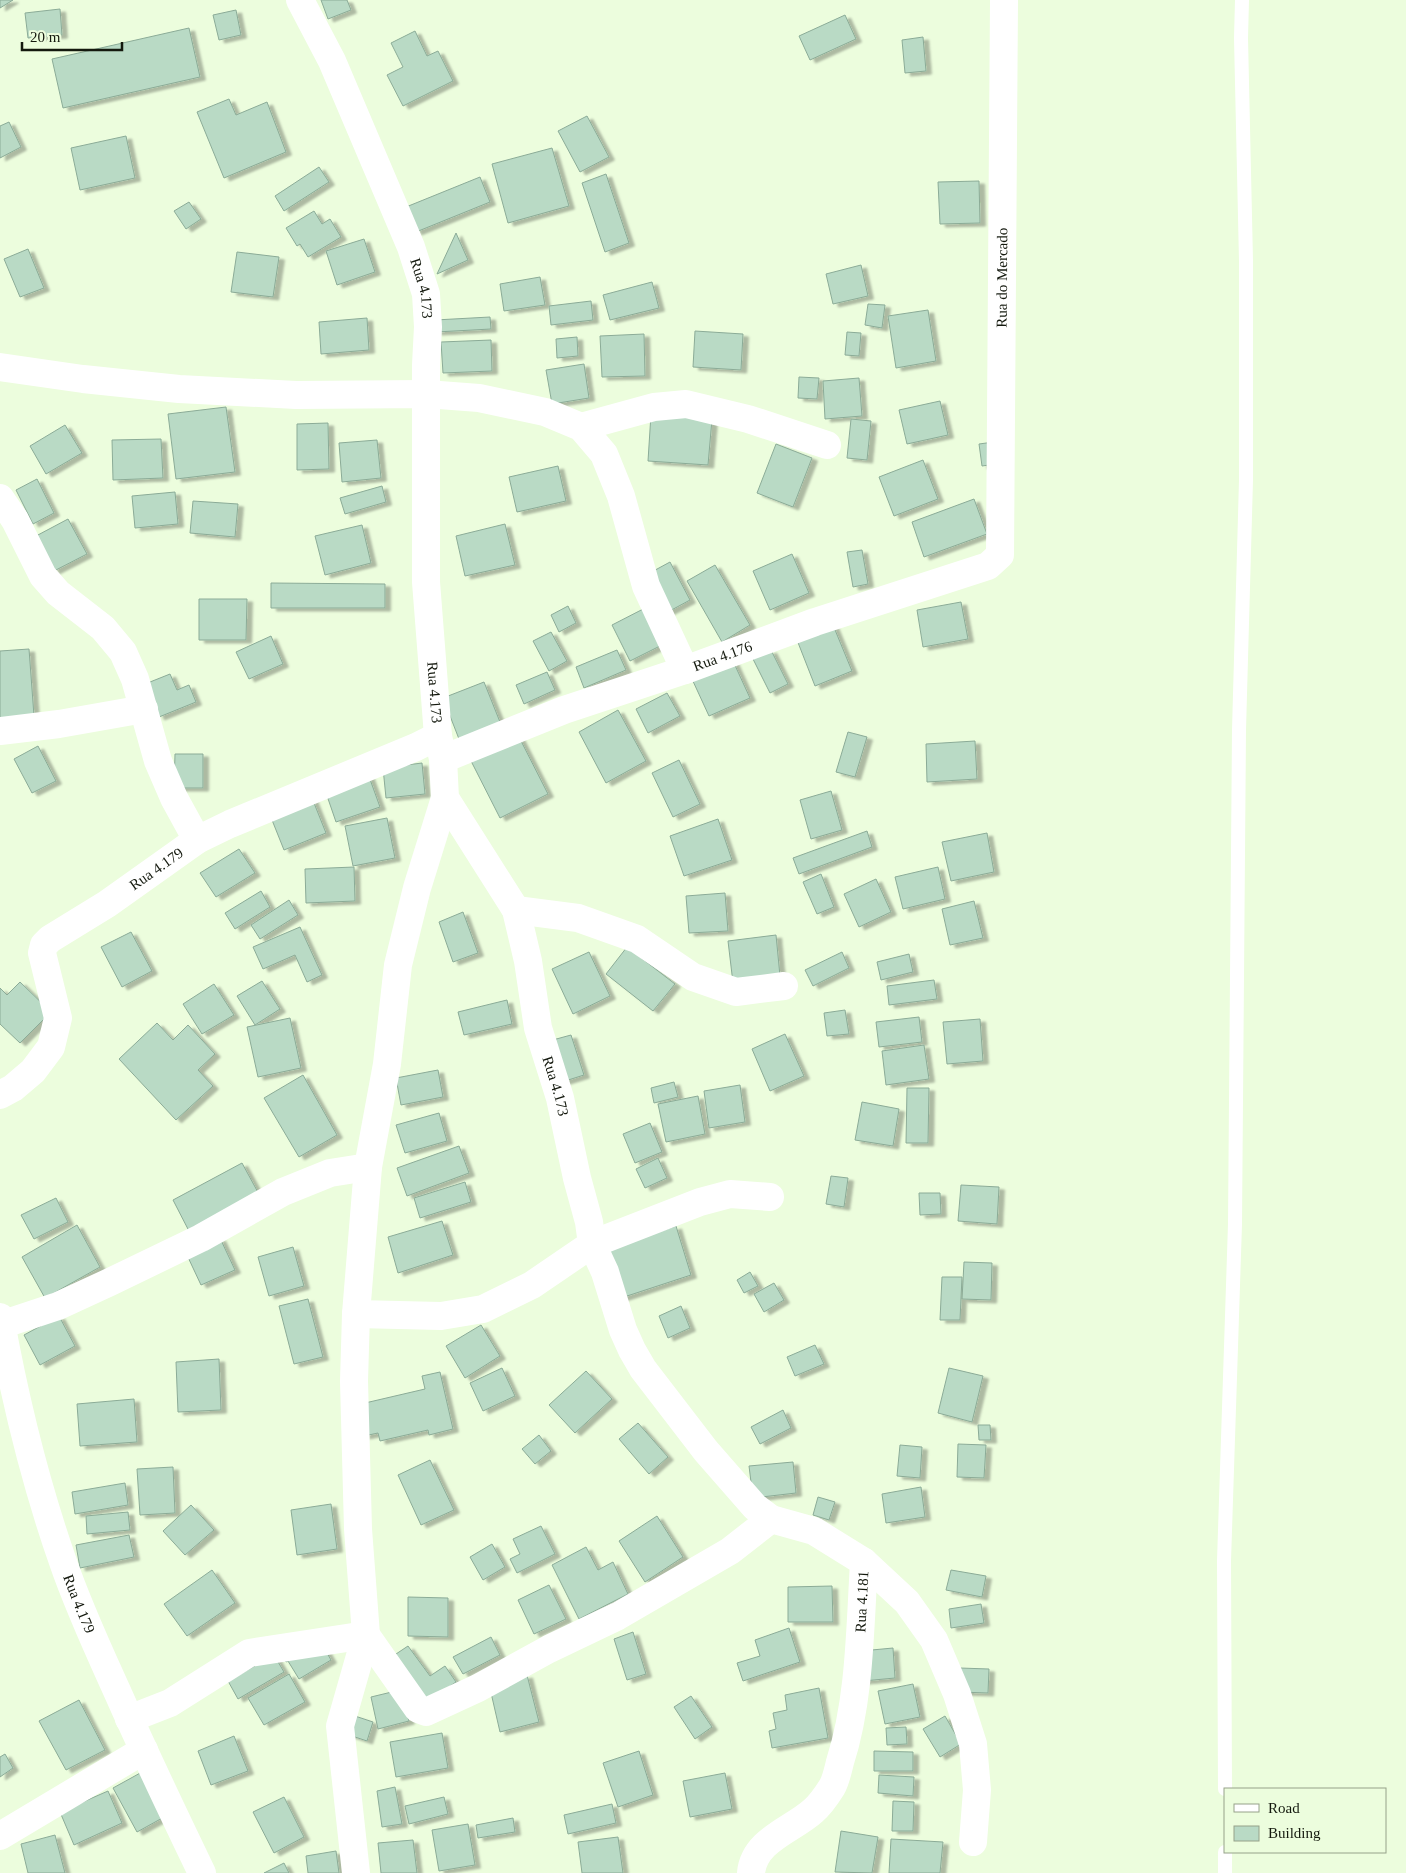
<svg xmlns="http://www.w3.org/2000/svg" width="1406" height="1873" font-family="Georgia,serif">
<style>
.building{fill:#b9dac5;stroke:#8bab97;filter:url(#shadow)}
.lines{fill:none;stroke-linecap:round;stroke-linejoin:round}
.lane{stroke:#fff;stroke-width:14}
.street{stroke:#fff;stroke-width:28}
.labels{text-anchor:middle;stroke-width:4;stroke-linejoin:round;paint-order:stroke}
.street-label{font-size:15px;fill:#14190e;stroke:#ecfddd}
</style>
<defs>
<filter id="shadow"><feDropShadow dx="5.5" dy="3" stdDeviation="1" flood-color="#0004"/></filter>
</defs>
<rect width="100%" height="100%" fill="#ecfddd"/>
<!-- building -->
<g class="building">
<path d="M0,0H13L0,8Z"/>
<path d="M321,0H347L351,10L328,19Z"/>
<path d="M60,9L62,35L28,38L25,13Z"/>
<path d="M236,10L241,35L219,40L213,15Z"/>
<path d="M845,15L856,39L810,60L799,36Z"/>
<path d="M189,28L200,77L63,108L52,59Z"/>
<path d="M415,31L427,56L438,51L453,81L403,106L387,75L403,67L391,43Z"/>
<path d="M923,37L926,71L905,73L902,40Z"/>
<path d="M229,99L236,115L267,102L286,152L224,178L197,112Z"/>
<path d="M587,116L609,157L580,172L558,131Z"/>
<path d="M9,122L21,147L0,158V126Z"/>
<path d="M126,136L135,178L80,190L71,148Z"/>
<path d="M552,148L569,206L508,223L492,164Z"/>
<path d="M319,167L329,182L284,211L275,196Z"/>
<path d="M606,174L629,243L605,252L582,183Z"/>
<path d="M480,177L490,202L416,232L406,207Z"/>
<path d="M979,181L980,223L940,224L938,182Z"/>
<path d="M189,202L201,219L186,229L174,211Z"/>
<path d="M314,211L322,224L330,219L341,237L308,257L300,244L297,246L286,228Z"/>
<path d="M456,233L468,260L437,274Z"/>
<path d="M364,239L375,272L337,285L326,251Z"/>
<path d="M28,249L44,288L20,297L4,259Z"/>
<path d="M237,252L279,257L273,297L231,292Z"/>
<path d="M861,265L868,296L833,304L826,274Z"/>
<path d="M540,277L545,305L504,311L500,284Z"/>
<path d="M652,282L659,308L610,320L603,295Z"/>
<path d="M591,301L593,320L551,325L549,306Z"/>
<path d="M868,304L885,305L882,328L865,325Z"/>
<path d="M928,310L936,361L896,368L888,316Z"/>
<path d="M490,317L491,329L436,332L435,320Z"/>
<path d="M367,318L369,350L321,354L319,322Z"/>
<path d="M695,331L743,334L741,370L693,367Z"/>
<path d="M847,332L861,333L859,356L845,355Z"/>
<path d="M644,334L645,376L602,377L600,336Z"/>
<path d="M577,337L578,356L557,358L556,339Z"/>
<path d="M491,340L492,371L443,373L441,342Z"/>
<path d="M584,364L589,398L552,404L546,370Z"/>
<path d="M799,377L819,378L817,399L798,398Z"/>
<path d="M859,378L862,416L825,419L823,381Z"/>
<path d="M940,401L948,435L907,444L899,410Z"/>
<path d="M226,407L235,472L176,479L168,414Z"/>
<path d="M651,414L712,419L708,465L648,461Z"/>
<path d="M851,419L871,421L867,460L847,458Z"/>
<path d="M328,423L329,469L297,470V424Z"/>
<path d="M65,425L82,453L46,474L30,446Z"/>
<path d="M161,439L163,478L113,480L112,440Z"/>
<path d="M377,440L381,478L342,482L339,443Z"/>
<path d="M1001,441L1003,463L982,466L979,444Z"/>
<path d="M776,444L812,458L793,507L757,493Z"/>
<path d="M923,460L938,499L894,516L879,477Z"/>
<path d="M558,466L566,501L517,512L509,477Z"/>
<path d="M37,479L54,513L33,524L16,490Z"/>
<path d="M382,486L386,502L345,514L340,498Z"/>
<path d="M175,492L178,524L135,528L132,496Z"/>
<path d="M974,499L987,534L924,557L912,522Z"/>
<path d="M193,501L238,504L235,537L190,533Z"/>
<path d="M68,519L87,554L54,571L36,536Z"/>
<path d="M505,524L515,565L465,576L456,536Z"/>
<path d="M362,525L371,563L325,575L315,536Z"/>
<path d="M862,550L868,584L853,587L847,552Z"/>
<path d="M792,554L809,593L770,610L753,571Z"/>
<path d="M670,562L690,600L666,613L646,575Z"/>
<path d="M715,565L750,625L722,642L687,581Z"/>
<path d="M271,583L385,584V608H271Z"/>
<path d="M199,599H247L246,640H199Z"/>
<path d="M961,602L968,639L923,647L917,610Z"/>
<path d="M568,606L576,623L559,632L551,615Z"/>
<path d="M649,606L668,642L630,661L612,625Z"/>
<path d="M833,625L852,671L815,686L797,640Z"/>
<path d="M551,632L567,661L549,671L533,641Z"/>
<path d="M271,636L283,664L249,679L236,652Z"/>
<path d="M29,649L34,716L0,719V651Z"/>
<path d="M617,650L626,670L584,688L576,667Z"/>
<path d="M771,650L788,684L770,693L753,659Z"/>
<path d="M733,661L750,698L709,716L692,679Z"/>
<path d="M547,672L555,690L524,704L516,685Z"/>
<path d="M170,674L177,690L189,685L196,702L159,717L145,684Z"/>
<path d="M484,682L500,722L459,739L443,698Z"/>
<path d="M667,693L680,716L648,733L636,709Z"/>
<path d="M618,710L646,761L606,783L579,732Z"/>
<path d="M848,732L867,737L855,777L836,772Z"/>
<path d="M518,735L548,794L500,818L470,759Z"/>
<path d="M975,741L977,779L927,782L926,744Z"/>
<path d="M38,746L56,781L32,793L14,759Z"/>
<path d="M175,754H203V788H174Z"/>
<path d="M679,760L700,804L673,817L652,773Z"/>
<path d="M422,763L425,794L386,798L383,768Z"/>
<path d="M367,771L380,807L336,822L324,787Z"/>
<path d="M831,791L842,830L811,839L800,800Z"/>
<path d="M310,793L326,833L284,850L268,810Z"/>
<path d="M387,818L395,858L353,866L345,826Z"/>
<path d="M718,819L732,860L684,876L670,836Z"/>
<path d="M867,831L872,847L799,874L793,858Z"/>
<path d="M987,833L994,872L951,881L942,842Z"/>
<path d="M239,849L255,873L216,897L200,873Z"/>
<path d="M354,867L355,901L306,903L305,869Z"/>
<path d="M938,867L945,899L903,909L895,877Z"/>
<path d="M821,874L834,907L817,914L803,882Z"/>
<path d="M876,879L891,912L859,927L844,894Z"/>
<path d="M261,891L270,907L235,929L225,913Z"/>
<path d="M725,893L728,931L689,933L686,896Z"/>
<path d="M289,900L298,915L260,939L251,925Z"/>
<path d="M974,901L983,938L950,945L942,909Z"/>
<path d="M463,912L478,953L453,962L439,922Z"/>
<path d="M300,927L322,975L307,982L295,955L263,969L253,947Z"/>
<path d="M131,932L152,971L122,987L101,947Z"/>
<path d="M776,935L780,976L733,983L728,941Z"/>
<path d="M627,947L675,984L653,1011L606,974Z"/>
<path d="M589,952L610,996L573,1014L552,969Z"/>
<path d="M842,952L849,968L813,986L805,970Z"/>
<path d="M909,954L913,972L881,980L877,962Z"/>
<path d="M934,980L937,999L889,1005L887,986Z"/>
<path d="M262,981L280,1009L255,1025L237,996Z"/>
<path d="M20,982L51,1012L20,1043L0,1024V988L7,995Z"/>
<path d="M214,984L234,1015L202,1034L183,1004Z"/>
<path d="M507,1000L512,1024L464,1035L458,1012Z"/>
<path d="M845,1010L849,1034L827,1036L824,1013Z"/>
<path d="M919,1017L922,1042L879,1047L876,1022Z"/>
<path d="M290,1018L301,1068L258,1077L247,1027Z"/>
<path d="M980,1019L983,1061L947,1064L943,1022Z"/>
<path d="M157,1023L173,1040L188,1025L215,1054L198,1070L213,1086L176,1120L119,1059Z"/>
<path d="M785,1034L804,1076L770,1091L752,1049Z"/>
<path d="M571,1035L584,1075L562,1082L549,1041Z"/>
<path d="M924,1045L929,1079L886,1085L882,1051Z"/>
<path d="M438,1070L443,1097L401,1105L396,1078Z"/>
<path d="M303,1075L337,1135L299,1157L264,1098Z"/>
<path d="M674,1082L678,1097L654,1103L651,1088Z"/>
<path d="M740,1085L745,1122L709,1128L704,1091Z"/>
<path d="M907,1088H929L928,1143H906Z"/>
<path d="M698,1096L705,1134L666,1142L658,1104Z"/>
<path d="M862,1102L899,1109L893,1146L855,1140Z"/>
<path d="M439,1113L447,1141L405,1153L396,1125Z"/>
<path d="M650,1123L662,1152L635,1163L623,1134Z"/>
<path d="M459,1146L469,1173L407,1196L397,1168Z"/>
<path d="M658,1158L667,1178L645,1188L636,1169Z"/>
<path d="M242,1163L260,1196L190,1233L173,1200Z"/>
<path d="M831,1176L848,1178L844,1207L826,1204Z"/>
<path d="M465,1182L471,1202L420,1218L414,1198Z"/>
<path d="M961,1185L999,1187L997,1224L958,1221Z"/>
<path d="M919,1193H940L941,1214L920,1215Z"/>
<path d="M56,1198L68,1222L34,1239L21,1215Z"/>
<path d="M442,1221L453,1255L398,1273L388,1237Z"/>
<path d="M77,1225L100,1267L45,1298L22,1257Z"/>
<path d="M676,1226L691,1275L621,1298L605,1249Z"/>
<path d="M220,1238L235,1270L201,1285L186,1253Z"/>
<path d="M293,1247L304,1286L269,1296L258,1257Z"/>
<path d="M964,1262L992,1263L991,1300L962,1299Z"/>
<path d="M750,1272L758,1286L744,1293L737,1280Z"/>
<path d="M942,1277H962L960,1320H940Z"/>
<path d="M774,1283L784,1300L764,1312L754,1294Z"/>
<path d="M308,1299L323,1357L294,1364L279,1306Z"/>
<path d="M681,1306L690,1328L668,1338L659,1316Z"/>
<path d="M59,1316L75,1346L40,1365L24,1335Z"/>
<path d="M481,1325L500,1356L465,1378L446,1346Z"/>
<path d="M815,1345L824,1364L795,1376L787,1357Z"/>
<path d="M219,1359L221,1410L178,1412L176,1362Z"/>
<path d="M502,1368L515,1396L483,1411L470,1383Z"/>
<path d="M949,1368L983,1376L972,1422L938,1413Z"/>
<path d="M586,1371L612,1399L575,1433L549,1405Z"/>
<path d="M440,1372L453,1429L429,1435L428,1430L380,1441L378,1433L364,1436L365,1403L425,1389L422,1376Z"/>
<path d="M134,1399L137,1442L80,1446L77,1404Z"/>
<path d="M783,1410L791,1428L760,1444L751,1427Z"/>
<path d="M638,1423L668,1457L649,1474L619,1439Z"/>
<path d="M978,1425H990L991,1440H979Z"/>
<path d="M539,1435L551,1451L535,1464L522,1449Z"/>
<path d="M958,1444L986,1445L984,1478L957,1477Z"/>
<path d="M900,1445L922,1447L920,1478L897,1476Z"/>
<path d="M430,1460L454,1510L421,1525L398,1475Z"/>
<path d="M793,1462L796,1493L753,1498L749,1466Z"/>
<path d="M173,1467L175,1513L140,1515L137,1469Z"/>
<path d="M125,1483L128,1505L75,1514L72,1492Z"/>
<path d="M921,1487L925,1517L886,1523L882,1494Z"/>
<path d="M818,1497L835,1502L829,1520L813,1515Z"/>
<path d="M331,1504L337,1549L297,1555L291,1510Z"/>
<path d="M191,1505L214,1530L185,1555L163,1531Z"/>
<path d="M128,1512L130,1530L87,1534L86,1516Z"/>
<path d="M657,1516L683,1557L645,1582L619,1541Z"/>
<path d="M541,1526L555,1554L517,1573L510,1559L520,1554L513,1539Z"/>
<path d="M129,1535L134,1557L80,1568L76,1545Z"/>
<path d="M492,1544L505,1567L483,1580L470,1557Z"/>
<path d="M586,1547L598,1570L613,1562L628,1594L579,1619L552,1565Z"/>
<path d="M212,1570L235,1603L187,1636L164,1604Z"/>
<path d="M951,1570L986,1576L982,1597L946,1590Z"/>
<path d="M549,1585L566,1619L534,1634L518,1600Z"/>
<path d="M832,1586L833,1622H788V1587Z"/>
<path d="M408,1597L448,1598V1637L408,1636Z"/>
<path d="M981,1604L984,1623L951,1628L949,1609Z"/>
<path d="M789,1628L800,1662L743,1681L737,1663L760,1656L755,1640Z"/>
<path d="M633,1632L646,1674L627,1680L614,1639Z"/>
<path d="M317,1635L331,1660L299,1679L288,1661L286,1662L277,1647Z"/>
<path d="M491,1637L500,1655L463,1674L453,1657Z"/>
<path d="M408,1646L430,1676L445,1666L456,1682L420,1707L387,1660Z"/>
<path d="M893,1648L895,1678L863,1681L861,1651Z"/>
<path d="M274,1655L284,1672L238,1699L228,1681Z"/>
<path d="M960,1668L989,1669L988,1693L959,1692Z"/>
<path d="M289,1674L305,1702L264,1725L248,1698Z"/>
<path d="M527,1675L539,1722L500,1732L489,1684Z"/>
<path d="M913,1684L920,1717L885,1724L878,1691Z"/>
<path d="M819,1688L828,1738L772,1748L769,1731L776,1729L773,1713L787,1710L785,1695Z"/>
<path d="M400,1690L409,1721L378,1729L371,1697Z"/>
<path d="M691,1696L712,1727L695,1739L674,1707Z"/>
<path d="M79,1700L105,1750L66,1770L39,1721Z"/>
<path d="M355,1716L373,1722L367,1741L349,1735Z"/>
<path d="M945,1716L961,1744L940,1757L923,1729Z"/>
<path d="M906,1727L907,1744L887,1745L886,1728Z"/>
<path d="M442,1733L448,1768L396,1777L390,1742Z"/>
<path d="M234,1736L248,1771L211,1785L198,1751Z"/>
<path d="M639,1751L653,1795L618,1807L603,1763Z"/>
<path d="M874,1751L913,1752V1771H874Z"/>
<path d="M5,1754L13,1768L0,1777V1757Z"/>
<path d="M142,1772L166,1816L137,1832L113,1788Z"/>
<path d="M725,1773L732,1809L690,1817L683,1781Z"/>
<path d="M879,1775L914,1777L913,1796L878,1793Z"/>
<path d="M395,1787L402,1824L382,1827L377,1791Z"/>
<path d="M108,1791L122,1823L74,1845L60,1812Z"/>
<path d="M284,1797L304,1837L274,1853L253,1812Z"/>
<path d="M444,1797L448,1814L409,1824L405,1806Z"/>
<path d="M893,1801L914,1802L913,1831H892Z"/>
<path d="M612,1804L616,1823L568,1834L564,1815Z"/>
<path d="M513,1818L515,1832L478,1838L476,1825Z"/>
<path d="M468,1824L475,1865L439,1871L432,1830Z"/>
<path d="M841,1831L878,1837L872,1873L835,1872Z"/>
<path d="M55,1835L65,1873H28L21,1844Z"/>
<path d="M618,1837L623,1873H582L578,1842Z"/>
<path d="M891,1839L943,1842L940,1873H889Z"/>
<path d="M413,1840L417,1873H381L378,1843Z"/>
<path d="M336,1851L339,1873H308L306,1856Z"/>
<path d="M284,1863L289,1873H264Z"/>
</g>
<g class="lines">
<!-- lane -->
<g class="lane">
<path d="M1225,1789L1224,1561L1235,1224L1239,730L1246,480V261L1241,38L1242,0"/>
<path d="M1225,1852V1873"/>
</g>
<!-- street -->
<g class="street">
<path id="s1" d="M300,0L332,61L411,247L426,294L428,327L426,365V582L438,736L443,759L445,798L516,910L528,961L538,1028L560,1098L577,1178L589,1222L592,1244L605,1272L623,1330L632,1350L643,1369L706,1451L755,1507L771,1519L814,1531L864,1562L907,1602L934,1640L957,1694L973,1744L977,1790L973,1842"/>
<path d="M0,367L83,379L179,389L296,395L426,394L479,398L545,412L581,427L604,454L621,496L646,586L685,670"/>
<path d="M581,427L654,407L686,404L748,419L827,445"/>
<path d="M0,498L15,520L43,576L58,593L103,628L123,652L135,679L158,761L174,798L197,840"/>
<path d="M0,731L59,724L144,709"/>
<path id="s2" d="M443,759L564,710L685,670L815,622L988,566L1000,555L1004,0"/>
<path d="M516,910L578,918L637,939L693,977L736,992L784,986"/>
<path id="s3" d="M0,1095L13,1088L33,1071L51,1047L58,1018L42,953L44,945L50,939L107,904L197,840L230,824L416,747L438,736"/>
<path d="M356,1314L441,1316L483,1309L532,1285L592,1244L700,1202L730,1194L770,1197"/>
<path id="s4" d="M0,1317C15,1400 35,1482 63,1562C78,1606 98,1649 117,1691C144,1752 173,1813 202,1873"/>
<path d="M1,1325L58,1306L110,1282L201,1238L283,1192L330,1173L368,1167"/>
<path d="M366,1635L418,1709L426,1712L478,1688L549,1649L618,1616L730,1551L771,1519"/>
<path d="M129,1719L170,1703L249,1653L366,1635"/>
<path d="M0,1836L144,1750"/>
<path d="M356,1873L340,1726L366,1635L358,1529L354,1381L356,1314L368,1167L387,1064L398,965L417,888L445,798"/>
<path id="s5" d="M751,1873C754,1840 792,1830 813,1811C820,1805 827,1795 832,1787C836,1780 838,1770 840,1762C860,1700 860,1628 864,1562"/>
</g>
</g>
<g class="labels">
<!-- street labels -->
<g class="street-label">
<text dy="5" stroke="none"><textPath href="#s2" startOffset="872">Rua do Mercado</textPath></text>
<text dy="5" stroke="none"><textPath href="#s1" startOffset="314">Rua 4.173</textPath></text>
<text dy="5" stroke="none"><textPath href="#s2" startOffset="298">Rua 4.176</textPath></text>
<text dy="5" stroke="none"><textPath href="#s1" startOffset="719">Rua 4.173</textPath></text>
<text dy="5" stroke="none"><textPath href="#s3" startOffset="312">Rua 4.179</textPath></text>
<text dy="5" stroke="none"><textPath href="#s1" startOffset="1139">Rua 4.173</textPath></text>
<text dy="5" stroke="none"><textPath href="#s5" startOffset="310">Rua 4.181</textPath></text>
<text dy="5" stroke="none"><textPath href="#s4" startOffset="298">Rua 4.179</textPath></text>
</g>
</g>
<!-- legend -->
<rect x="1224" y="1788" width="162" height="65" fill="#ecfddd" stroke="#96a28a"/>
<rect x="1234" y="1804" width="25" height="8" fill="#ffffff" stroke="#96a28a"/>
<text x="1268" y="1813" font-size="15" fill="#14190e">Road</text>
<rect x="1234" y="1826" width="25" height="15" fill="#b9dac5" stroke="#96a28a"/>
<text x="1268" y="1838" font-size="15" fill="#14190e">Building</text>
<!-- scale -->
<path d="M22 42v8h100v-8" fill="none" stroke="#14190e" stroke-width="2.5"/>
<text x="30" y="42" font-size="15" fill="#14190e" stroke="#ecfddd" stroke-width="4" paint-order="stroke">20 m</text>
</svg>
